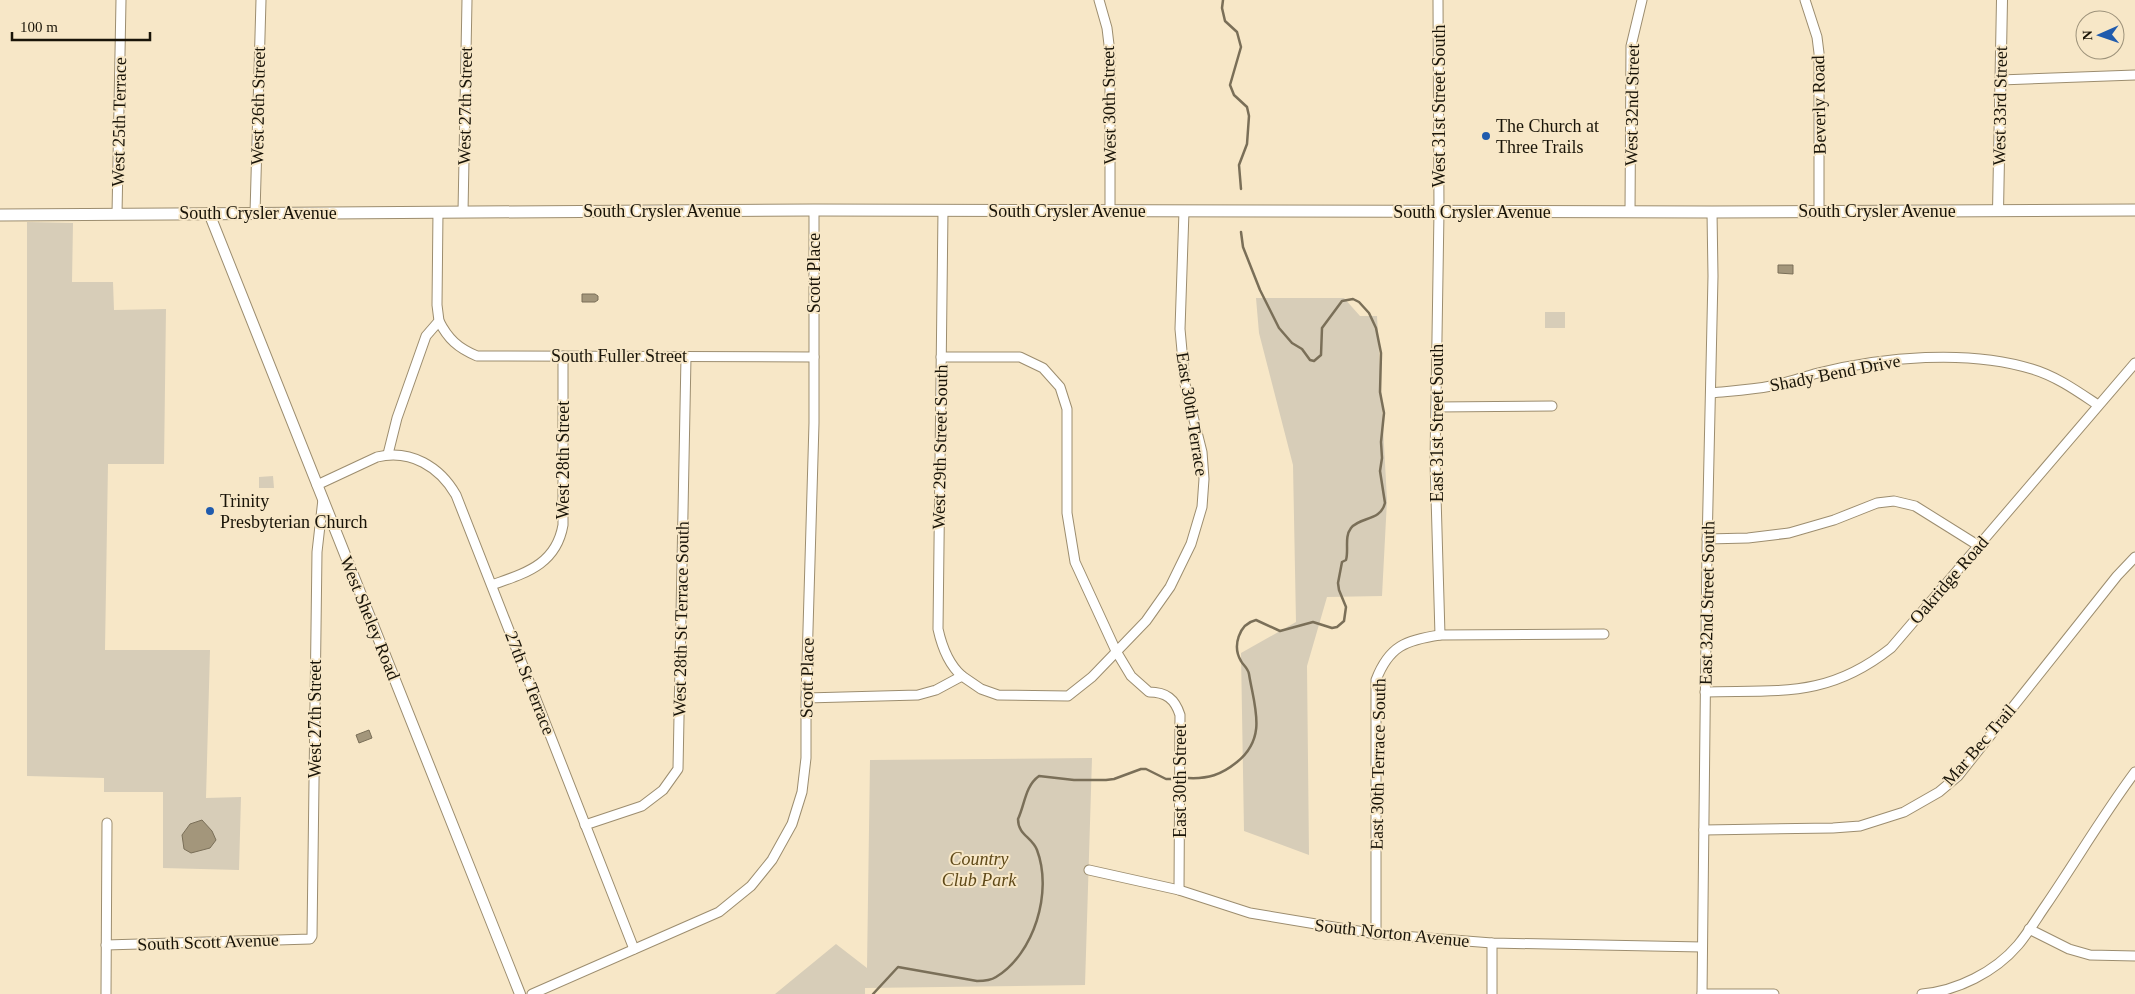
<svg xmlns="http://www.w3.org/2000/svg" width="2135" height="994" font-family="Georgia,serif">
<style>
.green{fill:#d7cdb8}
.water{fill:#a3967b;stroke:#7a6f58}
.lines{fill:none;stroke-linecap:round;stroke-linejoin:round}
.stream{stroke:#7a6f58;stroke-width:2.5}
.minor-casing{stroke:#9c8d6f;stroke-width:11}
.tertiary-casing{stroke:#9c8d6f;stroke-width:12}
.secondary-casing{stroke:#9c8d6f;stroke-width:13}
.minor{stroke:#fff;stroke-width:9}
.tertiary{stroke:#fff;stroke-width:10}
.secondary{stroke:#fff;stroke-width:11}
.poi-dot{fill:#205bad;stroke:#f7e7c7;stroke-width:2}
.labels{text-anchor:middle;stroke-width:4;stroke-linejoin:round;paint-order:stroke}
.street-label{font-size:18px;fill:#191408;stroke:#f7e7c7}
.poi-label{font-size:18px;fill:#191408;stroke:#f7e7c7;text-anchor:start}
.park-label{font-size:18px;font-style:italic;fill:#5f4918;stroke:#f7e7c7}
</style>
<rect width="100%" height="100%" fill="#f7e7c7"/>
<!-- green -->
<g class="green">
<path d="M27,222L73,223L72,282H113L114,310L166,309L164,464H108L105,650H210L206,798L241,797L239,870L163,868V792H104V778L27,776Z"/>
<path d="M1256,298H1344L1360,316H1377L1387,500L1382,596L1327,597L1307,666L1309,855L1244,831L1241,653L1296,622L1293,465L1259,333Z"/>
<rect x="1545" y="312" width="20" height="16"/>
<path d="M273,476L274,488H259V477Z"/>
<path d="M1092,758L1085,985L865,988V994H775L836,944L867,968L870,760Z"/>
</g>
<!-- water -->
<g class="water">
<path d="M1778,265H1793V274L1778,273Z"/>
<path d="M582,294H595L598,296V300L595,302H582Z"/>
<path d="M369,730L372,738L359,743L356,735Z"/>
<path d="M202,820L212,831L216,840L210,848L191,853L184,849L182,835L190,824Z"/>
</g>
<g class="lines">
<!-- stream -->
<g class="stream">
<path d="M1223,0L1222,8L1225,21L1237,32L1241,47L1230,85L1234,95L1247,107L1249,116L1247,144L1239,165L1241,189"/>
<path d="M1188,778C1208,779 1221,775 1237,762C1268,737 1254,706 1249,674C1248,668 1243,665 1241,661C1232,646 1239,624 1256,620L1280,631L1313,622L1332,628L1337,627L1344,621L1346,607L1339,590L1338,583L1342,562L1346,560C1349,550 1344,537 1351,528C1361,516 1380,522 1385,503L1380,471L1382,458L1381,442L1384,413L1380,392L1381,353L1376,328L1369,313L1359,302L1353,299L1342,301L1322,328L1321,355L1314,361L1310,360L1302,349L1292,343L1279,328L1260,290L1243,247L1241,232"/>
<path d="M873,994L898,967L977,981C983,981 990,981 996,977C1034,954 1053,892 1037,850C1032,837 1018,835 1018,819C1025,804 1025,786 1039,776L1074,780H1106L1114,779L1141,769H1146L1166,779H1175"/>
</g>
<!-- minor casing -->
<g class="minor-casing">
<g id="minor">
<path d="M1099,0L1107,28L1110,53V211"/>
<path d="M1438,0L1439,212L1435,461L1440,635"/>
<path d="M1805,0L1817,37L1819,53V211"/>
<path d="M2000,80L2135,75"/>
<path d="M943,211L938,629C942,647 948,664 962,676"/>
<path d="M463,212L467,0"/>
<path d="M1630,212L1631,46L1642,0"/>
<path d="M255,213L261,0"/>
<path d="M117,214L121,0"/>
<path d="M439,321C448,339 458,348 477,356L814,357"/>
<path d="M941,357H1020L1043,368L1060,387L1067,409V513L1075,562L1116,651L1131,676L1149,692C1166,692 1175,699 1180,715L1179,890"/>
<path d="M1711,393C1730,391 1751,390 1771,386C1787,383 1803,377 1818,373C1883,357 1968,349 2032,369C2056,376 2077,391 2098,405"/>
<path d="M1436,407L1552,406"/>
<path d="M388,454L397,418L426,336L439,321L437,305L438,212"/>
<path d="M317,485L377,457C411,449 440,467 456,495L634,949"/>
<path d="M1707,539L1748,538L1789,533L1834,520L1877,503L1894,501L1915,506L1979,546"/>
<path d="M492,585C525,573 556,565 563,525V356"/>
<path d="M1705,692C1781,690 1828,698 1891,648L2135,363"/>
<path d="M806,698L918,695L936,690L962,676L981,689L998,695L1068,696L1092,677L1146,621L1170,587L1191,544L1202,507L1204,479L1202,452L1185,384L1180,329L1184,211"/>
<path d="M585,825L642,806L663,790L678,769L686,357"/>
<path d="M1704,830L1833,828L1860,826L1904,812L1939,792L1958,776L2117,576L2135,557"/>
<path d="M1089,870L1179,890L1250,913L1376,934L1492,943L1702,947"/>
<path d="M2029,929L2069,949L2090,955L2135,956"/>
<path d="M1376,934V680C1389,646 1406,640 1440,635L1604,634"/>
<path d="M1492,943V994"/>
<path d="M106,945L310,939L312,936L317,552L323,499"/>
<path d="M106,994L107,823"/>
<path d="M532,994L719,912L751,886L772,860L792,824L802,792L806,758V698L814,423V210"/>
<path d="M1702,994L1707,547L1713,276L1712,212"/>
<path d="M1702,994H1774"/>
<path d="M1922,994C1957,991 1995,972 2018,945C2028,933 2037,918 2046,905C2076,861 2103,815 2135,772"/>
</g>
</g>
<!-- tertiary casing -->
<g class="tertiary-casing">
<g id="tertiary">
<path d="M1998,211L2002,0"/>
<path d="M209,213L520,994"/>
</g>
</g>
<!-- secondary casing -->
<g class="secondary-casing">
<path id="secondary" d="M0,215L814,210L1712,212L2135,210"/>
</g>
<!-- minor -->
<use href="#minor" class="minor"/>
<!-- tertiary -->
<use href="#tertiary" class="tertiary"/>
<!-- secondary -->
<use href="#secondary" class="secondary"/>
</g>
<!-- markers -->
<g class="poi-dot">
<circle cx="1486" cy="136" r="5"/>
<circle cx="210" cy="511" r="5"/>
</g>
<g class="labels">
<!-- street labels -->
<g class="street-label">
<text transform="translate(1109 105) rotate(-91)" y="6">West 30th Street</text>
<text transform="translate(1632 105) rotate(-89)" y="6">West 32nd Street</text>
<text transform="translate(1819 105) rotate(-91)" y="6">Beverly Road</text>
<text transform="translate(258 106) rotate(-89)" y="6">West 26th Street</text>
<text transform="translate(465 106) rotate(-89)" y="6">West 27th Street</text>
<text transform="translate(1439 106) rotate(-90)" y="6">West 31st Street South</text>
<text transform="translate(2000 106) rotate(-89)" y="6">West 33rd Street</text>
<text transform="translate(119 122) rotate(-89)" y="6">West 25th Terrace</text>
<text x="662" y="217">South Crysler Avenue</text>
<text x="1067" y="217">South Crysler Avenue</text>
<text x="1877" y="217">South Crysler Avenue</text>
<text x="1472" y="218">South Crysler Avenue</text>
<text x="258" y="219">South Crysler Avenue</text>
<text transform="translate(814 273) rotate(-90)" y="6">Scott Place</text>
<text x="619" y="362">South Fuller Street</text>
<text transform="translate(1835 373) rotate(-11)" y="6">Shady Bend Drive</text>
<text transform="translate(1192 414) rotate(81)" y="6">East 30th Terrace</text>
<text transform="translate(1437 423) rotate(-90)" y="6">East 31st Street South</text>
<text transform="translate(940 447) rotate(-89)" y="6">West 29th Street South</text>
<text transform="translate(563 460) rotate(-90)" y="6">West 28th Street</text>
<text transform="translate(1949 580) rotate(-49)" y="6">Oakridge Road</text>
<text transform="translate(1707 603) rotate(-89)" y="6">East 32nd Street South</text>
<text transform="translate(370 618) rotate(68)" y="6">West Sheley Road</text>
<text transform="translate(681 619) rotate(-89)" y="6">West 28th St Terrace South</text>
<text transform="translate(807 678) rotate(-89)" y="6">Scott Place</text>
<text transform="translate(530 683) rotate(69)" y="6">27th St Terrace</text>
<text transform="translate(315 719) rotate(-90)" y="6">West 27th Street</text>
<text transform="translate(1979 745) rotate(-49)" y="6">Mar Bec Trail</text>
<text transform="translate(1378 764) rotate(-89)" y="6">East 30th Terrace South</text>
<text transform="translate(1180 781) rotate(-90)" y="6">East 30th Street</text>
<text transform="translate(1392 933) rotate(6)" y="6">South Norton Avenue</text>
<text transform="translate(208 942) rotate(-2)" y="6">South Scott Avenue</text>
</g>
<!-- poi labels -->
<g class="poi-label">
<text x="1496" y="132">The Church at<tspan x="1496" dy="21">Three Trails</tspan></text>
<text x="220" y="507">Trinity<tspan x="220" dy="21">Presbyterian Church</tspan></text>
</g>
<!-- park labels -->
<g class="park-label">
<text x="979" y="865">Country<tspan x="979" dy="21">Club Park</tspan></text>
</g>
</g>
<!-- north arrow -->
<g transform="translate(2100 35) rotate(268)"><circle r="24" fill="#f7e7c7" stroke="#9e937b"/>
<path d="M0-4L9 19L0 12L-9 19Z" fill="#205bad"/>
<text y="-8" font-size="14" font-weight="bold" text-anchor="middle" fill="#191408">N</text>
</g>
<!-- scale -->
<path d="M12 32v8h138v-8" fill="none" stroke="#191408" stroke-width="2.5"/>
<text x="20" y="32" font-size="15" fill="#191408" stroke="#f7e7c7" stroke-width="4" paint-order="stroke">100 m</text>
</svg>
